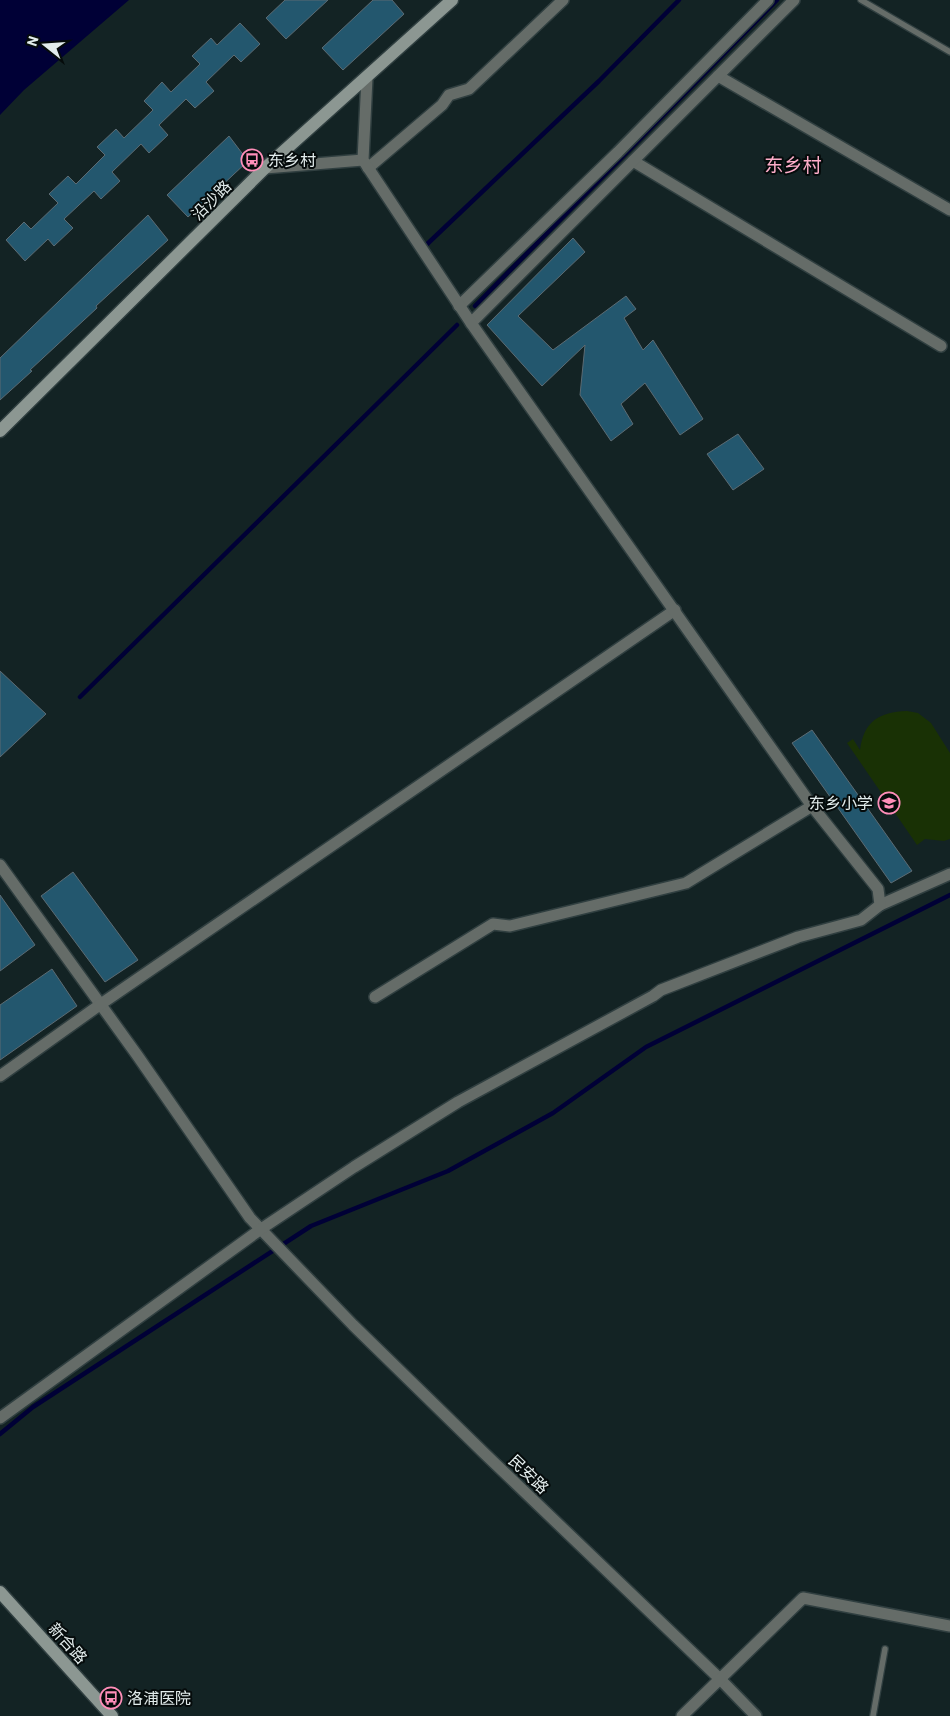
<svg xmlns="http://www.w3.org/2000/svg" width="950" height="1716" font-family="Barlow,'Noto Sans SC',sans-serif">
<style>
.green{fill:#193105}
.water{fill:#000036}
.lines{fill:none;stroke-linecap:round;stroke-linejoin:round}
.stream{stroke:#000036;stroke-width:4.5}
.building{fill:#23576e;stroke:#5c6b73}
.lane-casing{stroke:#303f40;stroke-width:8}
.street-casing{stroke:#303f40;stroke-width:14}
.secondary-casing{stroke:#303f40;stroke-width:15}
.lane{stroke:#656c68;stroke-width:5.5}
.street{stroke:#656c68;stroke-width:11}
.secondary{stroke:#8c9792;stroke-width:12}
.labels{text-anchor:middle;stroke-width:4;stroke-linejoin:round;paint-order:stroke}
.poi-label{font-size:16px;fill:#e2ecec;stroke:#050b0b;text-anchor:start}
.street-label{font-size:16px;fill:#e2ecec;stroke:#050b0b}
.quarter-label{font-size:19px;fill:#fdadc9;stroke:#050b0b}
</style>
<rect width="100%" height="100%" fill="#132324"/>
<!-- green -->
<path class="green" d="M907,711L918,713L931,723L950,753V839L944,841L925,839L917,845L847,743L853,739L860,750C864,721 879,712 907,711Z"/>
<!-- water -->
<path class="water" d="M0,0H129L24,90L0,115Z"/>
<g class="lines">
<!-- stream -->
<g class="stream">
<path d="M423,248L599,81L679,0"/>
<path d="M475,306L777,0"/>
<path d="M80,697L457,325"/>
<path d="M0,1434L33,1407L311,1226L448,1171L553,1113L646,1047L950,895"/>
</g>
</g>
<!-- building -->
<g class="building">
<path d="M285,0H328L286,39L266,18Z"/>
<path d="M373,0H392L404,14L343,70L322,48Z"/>
<path d="M240,23L260,44L241,62L234,55L206,82L214,91L195,108L186,99L159,125L168,135L149,153L141,144L112,172L120,181L101,199L94,191L64,219L73,228L54,246L48,239L25,261L6,240L24,222L31,229L58,203L49,194L68,176L76,184L105,155L97,147L116,129L124,138L153,110L144,101L162,82L171,92L200,64L192,56L211,38L217,45Z"/>
<path d="M229,136L248,161L188,217L167,195Z"/>
<path d="M148,215L168,240L96,306L97,308L30,370L32,371L0,400V358Z"/>
<path d="M573,238L585,252L518,316L553,350L626,296L636,309L624,318L643,350L653,340L703,419L680,435L645,383L621,404L633,424L611,441L580,395L585,345L542,386L487,325Z"/>
<path d="M738,434L764,469L733,490L707,454Z"/>
<path d="M0,671L46,714L0,757Z"/>
<path d="M812,730L912,871L891,883L792,743Z"/>
<path d="M73,872L138,960L105,982L41,896Z"/>
<path d="M0,895L35,945L0,971Z"/>
<path d="M52,969L77,1006L0,1060V1005Z"/>
</g>
<g class="lines">
<!-- lane casing -->
<g class="lane-casing">
<g id="lane">
<path d="M861,0L950,52"/>
<path d="M873,1716L885,1649"/>
</g>
</g>
<!-- street casing -->
<g class="street-casing">
<g id="street">
<path d="M718,76L950,210"/>
<path d="M633,161L941,346"/>
<path d="M265,168L363,160"/>
<path d="M368,168L442,105L449,95L469,89L563,0"/>
<path d="M459,306L618,152L768,0"/>
<path d="M471,323L794,0"/>
<path d="M0,865L137,1055L250,1218L353,1325L484,1453L720,1679L756,1716"/>
<path d="M880,905L950,874"/>
<path d="M375,997L493,924L510,926L686,883L812,806"/>
<path d="M0,1076L101,1004L675,610"/>
<path d="M0,1418L261,1229L354,1167L458,1102L653,996L661,990L798,937L861,920L880,905L878,889L812,806L471,323L363,160L367,78"/>
<path d="M682,1716L803,1598L950,1626"/>
</g>
</g>
<!-- secondary casing -->
<g class="secondary-casing">
<g id="secondary">
<path d="M0,431L265,168L452,0"/>
<path d="M0,1592L112,1716"/>
</g>
</g>
<!-- lane -->
<use href="#lane" class="lane"/>
<!-- street -->
<use href="#street" class="street"/>
<!-- secondary -->
<use href="#secondary" class="secondary"/>
</g>
<!-- icons -->
<defs>
<g id="bus-ring" transform="scale(1.125)"><circle r="9.5" fill="#050b0b" stroke="#ff8eb9" stroke-width="1.5"/><path d="M-5-6H5V4H4V6H2V4H-2V6H-4V4H-5ZM-3.5-4V0h7V-4ZM-3.5 1.2v1.5H-2V1.2ZM2 1.2v1.5H3.5V1.2Z" fill="#ff8eb9"/></g>
<g id="school-ring" transform="scale(1.125)"><circle r="9.5" fill="#050b0b" stroke="#ff8eb9" stroke-width="1.5"/><path d="M0-5L7-2L0 1L-7-2ZM-4 1L0 2.5L4 1V4Q0 6-4 4Z" fill="#ff8eb9"/></g>
</defs>
<g fill-rule="evenodd">
<use href="#bus-ring" x="252" y="160"/>
<use href="#school-ring" x="889" y="803"/>
<use href="#bus-ring" x="111" y="1698"/>
</g>
<g class="labels">
<!-- poi labels -->
<g class="poi-label">
<text x="268" y="166">东乡村</text>
<text x="873" y="809" text-anchor="end">东乡小学</text>
<text x="127" y="1704">洛浦医院</text>
</g>
<!-- street labels -->
<g class="street-label">
<text transform="translate(211 200) rotate(-45)" y="6">沿沙路</text>
<text transform="translate(529 1474) rotate(44)" y="6">民安路</text>
<text transform="translate(68 1643) rotate(48)" y="6">新合路</text>
</g>
<!-- quarter labels -->
<g class="quarter-label">
<text x="793" y="172">东乡村</text>
</g>
</g>
<!-- north arrow -->
<g transform="translate(45 45) rotate(287)" stroke="#050b0b" stroke-width="4" paint-order="stroke">
<path d="M0-4L9 19L0 12L-9 19Z" fill="#e2ecec"/>
<text y="-8" font-size="14" font-weight="bold" text-anchor="middle" fill="#e2ecec">N</text>
</g>
</svg>
